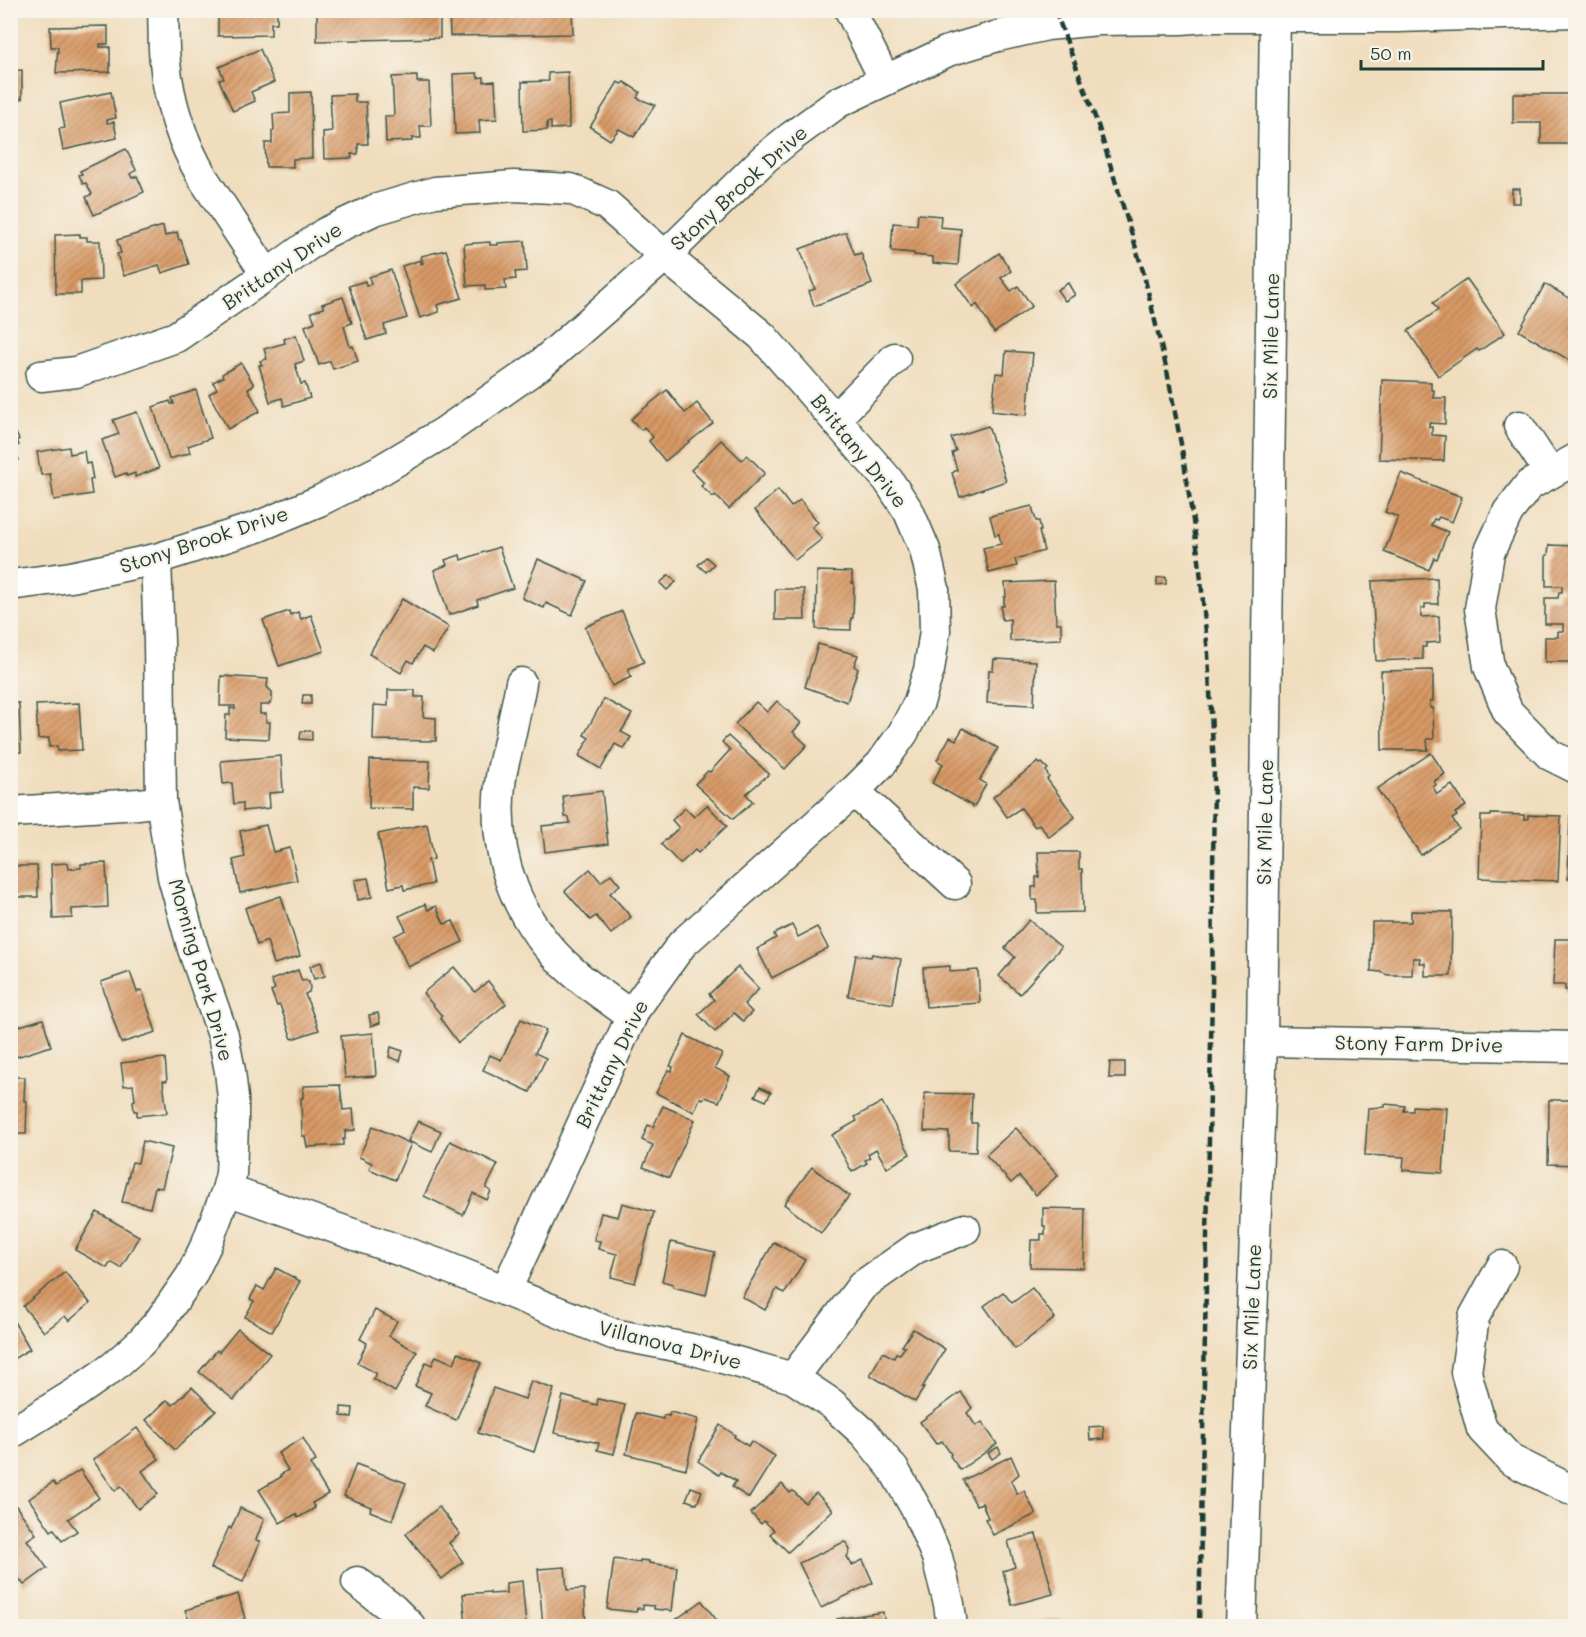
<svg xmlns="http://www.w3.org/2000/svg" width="1586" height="1637" font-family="Mali,sans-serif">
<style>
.building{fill:url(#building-hatch)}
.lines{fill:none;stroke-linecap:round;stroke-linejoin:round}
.minor-casing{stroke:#3e5549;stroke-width:33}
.minor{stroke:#fff;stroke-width:30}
.rail{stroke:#1f3d34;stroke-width:4.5;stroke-dasharray:9 4.5;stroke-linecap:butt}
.labels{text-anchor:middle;stroke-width:4.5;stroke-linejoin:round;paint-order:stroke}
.street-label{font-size:20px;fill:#1f3d34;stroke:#f7f3e8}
</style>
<defs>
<pattern id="building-hatch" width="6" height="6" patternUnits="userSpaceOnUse" patternTransform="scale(1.5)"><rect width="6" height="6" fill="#d89965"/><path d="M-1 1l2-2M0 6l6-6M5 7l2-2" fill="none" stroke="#af7e54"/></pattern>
</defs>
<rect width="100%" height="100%" fill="#f7f3e8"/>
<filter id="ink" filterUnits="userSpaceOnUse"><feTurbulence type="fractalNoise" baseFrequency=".0167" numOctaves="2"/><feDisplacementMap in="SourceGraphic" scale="12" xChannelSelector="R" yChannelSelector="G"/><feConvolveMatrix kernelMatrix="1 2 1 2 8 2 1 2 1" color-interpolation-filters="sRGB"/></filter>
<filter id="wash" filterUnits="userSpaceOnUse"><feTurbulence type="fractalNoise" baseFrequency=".008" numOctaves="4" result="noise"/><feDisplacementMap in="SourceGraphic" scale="24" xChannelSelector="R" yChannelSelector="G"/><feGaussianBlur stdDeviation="1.35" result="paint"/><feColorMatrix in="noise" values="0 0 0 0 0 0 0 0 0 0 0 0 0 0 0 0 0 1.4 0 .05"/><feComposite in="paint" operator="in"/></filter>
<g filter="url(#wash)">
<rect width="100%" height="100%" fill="#f0ddbd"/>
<g id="blocks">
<!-- building -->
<g class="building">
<path d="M218,10H277V23H271V35L218,36Z"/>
<path d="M317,10H440V38L317,41Z"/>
<path d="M449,10H572L573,34L450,36Z"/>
<path d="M108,26V44H100V47H110V72L56,73L58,47H51L50,27Z"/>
<path d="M260,49L274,82L251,92L255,101L233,111L219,80L224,79L219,67Z"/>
<path d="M22,70V99H10V71Z"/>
<path d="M568,72L569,128L551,129V122H547V130L523,131L522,82L549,81L548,73Z"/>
<path d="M477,73L478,78L484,77V82L495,81L497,119L479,120L480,133L455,134L453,74Z"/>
<path d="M417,76V82H429L431,126H420L421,138H412V141L386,142L385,116H394L392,77Z"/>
<path d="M618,82L621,84L624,82L640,92L637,98L655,105L634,137L619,129L610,140L590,127Z"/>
<path d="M111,92L116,118L107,120V123L114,122L117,138L63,150L59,129L65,128L60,103Z"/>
<path d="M311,92L312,158L293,159V167H266L265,143H272V131H274L273,114L290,113V93Z"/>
<path d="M355,94V102H366L368,144H358V154H351L352,158L324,159L323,132L332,131L330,95Z"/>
<path d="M1513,94H1576V144H1541V123H1513Z"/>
<path d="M126,149L136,170L130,174L132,178L137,176L144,192L94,215L86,197L92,194L86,183L83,184L79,175L82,174L80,171Z"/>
<rect x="1512" y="189" width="8" height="14"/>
<path d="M918,214L941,216L940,227L961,229L958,265L933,263V257L914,255V253L891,251L893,223L917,225Z"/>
<path d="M163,226L165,236L177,232L179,240H181L189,264L162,273L159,265L124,276L117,254L121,253L117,240Z"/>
<path d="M846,232L855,255L861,253L872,284L814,306L809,291L815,289L800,249Z"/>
<path d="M80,234V237H87V241H100L101,280L81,281V294H56L55,235Z"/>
<path d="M525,241L527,271L515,272L516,279L505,280L506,289L485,290V285L467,286L464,244L490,242V245H498V243Z"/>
<path d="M446,250L462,298L437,305L439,312L420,318L402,266L420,260L421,264L423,263L421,256Z"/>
<path d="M999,253L1011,271L1001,278L1011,291L1018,286L1032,306L994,333L977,304L973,308L956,284Z"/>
<path d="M391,270L407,318L384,325L386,334L367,340L349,286L365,281L366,286L371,284L369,277Z"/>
<path d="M1467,279L1505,333L1479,351L1477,349L1438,376L1408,331L1438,310L1433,303Z"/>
<path d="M1068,283L1075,295L1065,301L1057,290Z"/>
<path d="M1545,284L1576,302V364L1519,331Z"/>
<path d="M343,297L352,323L344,326L350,347L353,346L358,361L333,369L330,361L319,365L305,326L315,322L311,312L324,308L322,304Z"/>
<path d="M296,335L304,361L295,364L301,384L305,383L310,398L284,406L282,398L270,402L259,365H262L260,361L267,359L264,349L285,343L284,339Z"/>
<path d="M1006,351L1033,353L1027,415L992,411L996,373L1004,374Z"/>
<path d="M241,363L254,385L248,389L260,411L228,429L209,394L217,389L213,382L223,377L222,374Z"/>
<path d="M1382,380L1431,382V390H1434L1433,398H1446L1445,424L1429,423V427H1432V435L1445,436L1444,461L1379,459Z"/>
<path d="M196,390L211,438L188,446L190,453L169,459L153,407L170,401L171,404H174L172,398Z"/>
<path d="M667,390L685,413L697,403L713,423L665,461L649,441L653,437L644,427L641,430L631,419Z"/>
<path d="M137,412L159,468L135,477V473L127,476L126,473L115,477L102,440L119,434L113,420Z"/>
<path d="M10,422L19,439L17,441L19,445L13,448L19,460L10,464Z"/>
<path d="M988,426L1006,481L960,497L952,473L957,470L952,453L956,451L951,438Z"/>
<path d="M721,440L742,460L747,455L765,473L729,509L715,495L713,497L701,486L704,483L691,470Z"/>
<path d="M69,447L70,454L84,451L86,464L90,463L93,479L90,480L92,494L54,500L50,474L41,475L37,452Z"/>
<path d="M1401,473L1462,497L1452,522L1439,517L1437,520L1434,519L1431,525L1448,532L1437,559L1434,558L1429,570L1384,552L1398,517L1385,512Z"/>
<path d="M778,490L791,507L800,500L818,522L812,527L822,539L795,560L755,510Z"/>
<path d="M1032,506L1036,521H1039L1041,531H1039L1044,551L1015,559L1017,566L989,573L983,548L1001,544L999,534L995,535L990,516Z"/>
<path d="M1549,545L1576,546V662H1545V637H1558V631H1563V624H1545V598H1558L1559,592H1562V586H1546V555H1548Z"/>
<path d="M499,547L513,588L477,600L478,605L449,615L434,570L447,565L445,560L460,555L461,560Z"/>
<path d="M706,557L714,564L706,572L698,565Z"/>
<path d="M538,559L587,581L572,615L546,603L544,608L522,598Z"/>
<path d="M817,571L852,572V583H854L853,618H851V630L816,629Z"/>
<path d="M669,575L676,582L667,590L660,583Z"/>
<path d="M1166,577V584L1157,585V578Z"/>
<path d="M1437,578L1438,604H1425V608H1421V617L1439,616L1440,642L1426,643V647H1422L1423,659L1376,661L1372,581Z"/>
<path d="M1054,581L1056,623H1061V639L1010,641V619L1002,620L1001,606H1004V597H1006L1005,583Z"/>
<path d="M775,589H804L805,620H775Z"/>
<path d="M402,599L449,627L433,653L423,647L413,663L408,660L401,673L369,654Z"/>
<path d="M289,611L290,615L298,612L301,619L311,615L324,651L279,666L263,620Z"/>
<path d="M622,611L644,662L628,669L631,677L612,686L585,627Z"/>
<path d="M818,644L858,655L854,666L858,669L847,702L805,687Z"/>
<path d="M994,659L1036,661L1034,705L987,703L989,670H993Z"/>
<path d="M1433,670V701H1430V708H1433L1434,739H1427L1428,750H1382L1381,671Z"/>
<path d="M221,676L268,679L267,687L272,692V701L268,705H260V714H266V722H270L269,739L225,737L226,715H230V708L235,709V706H220Z"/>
<path d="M388,690H415V697H424L423,717L436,718V741L373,740L374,705L388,706Z"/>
<path d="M303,695H311V704H302Z"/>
<path d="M604,699L632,714L621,732L631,737L624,749L615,744L601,769L579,756L589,738L584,735Z"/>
<path d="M777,701L801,723L793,732L807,745L785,769L735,724L756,702L767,712Z"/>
<path d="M10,703H19L21,752H10Z"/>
<path d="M79,703L82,750L58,751L57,746L49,747V738L38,739L36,705Z"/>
<path d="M963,728L998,748L980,780L986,784L974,807L932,783L943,764L937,760L950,737L956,740Z"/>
<path d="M301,731H312V740L300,739Z"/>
<path d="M728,736L769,774L746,794L753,802L733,819L695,784L708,771L710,772L730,750L722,742Z"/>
<path d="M1431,753L1445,774L1434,781L1436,785L1433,787L1437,794L1452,785L1466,806L1455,813L1457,816L1452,819L1459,829L1421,855L1377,789Z"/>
<path d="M281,756L283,792L269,793L270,808L243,811V803L234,804L232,783L223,784L221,761Z"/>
<path d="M370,760L430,761L429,788L413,787V809L369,808Z"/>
<path d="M1038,762L1040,764L1042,763L1048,769L1046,771L1049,777L1047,779L1075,817L1049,837L1039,824L1035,827L1021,808L1007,817L993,797Z"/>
<path d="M602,791L608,844L545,852L542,826L570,823L569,817H565L563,796Z"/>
<path d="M707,805L727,826L698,853L695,850L680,864L661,844L679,828L672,820L685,808L694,817Z"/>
<path d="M1491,814L1524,815V819H1528V815L1561,816L1558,881L1479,878L1481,816H1491Z"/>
<path d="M1570,815H1576V879H1568Z"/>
<path d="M427,824L434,859L428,860L433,884L404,890L403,885L389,888L378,834Z"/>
<path d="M266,825L273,852L290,848L297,880L240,893L233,860L245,857L240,831Z"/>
<path d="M1038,852H1079V869H1082L1083,912L1037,913V900H1032V887H1036V877H1039Z"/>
<path d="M68,863L69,869L81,868V864L106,863L108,907L72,909V918L53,919L51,864Z"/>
<path d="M10,866H37L38,897H10Z"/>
<path d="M590,869L601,882L611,874L620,885L610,893L631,917L611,934L596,916L590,920L565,891Z"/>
<path d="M368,878L372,897L358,900L355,880Z"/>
<path d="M281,896L300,956L274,964L267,941L257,945L245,908Z"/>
<path d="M425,904L428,910L436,906L444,924L453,921L463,942L408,967L394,936L406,930L399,916Z"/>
<path d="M1411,911L1452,912L1451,976H1425V963H1419L1420,958H1413L1412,975H1388L1382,973V972L1371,971L1372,922H1411Z"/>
<path d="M1029,920L1061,947L1020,994L999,976L1015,957L1005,948Z"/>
<path d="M792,925L798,937L817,927L828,948L772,978L757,949L776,938L774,934Z"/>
<path d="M1555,939H1576V990H1565V985H1553Z"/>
<path d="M872,954L901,959L893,1004L848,996L856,955L871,957Z"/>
<path d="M321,962L325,976L314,979L310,966Z"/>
<path d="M950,966V972L978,970L980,1003L926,1007L923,968Z"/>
<path d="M454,967L475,992L488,981L506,1004L458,1043L440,1018L442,1016L423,993Z"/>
<path d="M738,967L759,989L744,1004L752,1012L743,1021L734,1013L715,1032L698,1014L714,1000L709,994Z"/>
<path d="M298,970L302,981L305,980L309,982L310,988L309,992L305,994L319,1030L292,1039L280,1005L277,1006L271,991L275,989L271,980Z"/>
<path d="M130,972L137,992L142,990L156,1032L121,1043L101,982Z"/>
<path d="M378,1013L380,1023L371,1026L369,1015Z"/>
<path d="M43,1019L51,1046L10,1059V1020L13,1028Z"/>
<path d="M521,1019L546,1030L535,1053L546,1058L530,1092L483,1070L490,1055L501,1060Z"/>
<path d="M373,1033L376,1076L345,1078L341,1036Z"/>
<path d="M685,1035L722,1054L715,1068L730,1076L719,1102L705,1097L703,1099L700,1098L694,1112L656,1093L668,1070L672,1071L673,1067L670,1066Z"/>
<path d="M391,1047L403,1051L400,1061L389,1057Z"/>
<path d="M165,1058L167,1081H163L167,1113L137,1116V1111H134L133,1101L135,1100L133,1085L124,1086L121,1063Z"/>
<path d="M1110,1062H1125V1078H1109Z"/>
<path d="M10,1077H25L24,1101H27L26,1134H14L13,1137H10Z"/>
<path d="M340,1085L343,1110L353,1109L355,1130L345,1131V1139H343V1145L307,1147L305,1136H302L301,1098H303V1086Z"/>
<path d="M760,1087L771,1092L766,1101L755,1096Z"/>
<path d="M925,1093L972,1094L971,1123H977L976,1152L949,1151V1132L924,1131Z"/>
<path d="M1549,1100H1576V1165L1548,1164Z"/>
<path d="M882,1102L910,1154L887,1168L876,1149L868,1154L870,1158L865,1160L867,1163L852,1172L832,1135L857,1121L855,1117Z"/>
<path d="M1385,1104L1405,1106L1404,1111H1413V1106L1447,1108L1443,1173L1403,1170L1404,1157L1365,1155L1368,1108L1385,1107Z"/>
<path d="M663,1106L695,1120L669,1178L643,1167L653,1145L642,1140L648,1125L653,1127Z"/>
<path d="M418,1121L441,1131L432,1152L408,1141Z"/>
<path d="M373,1126L411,1144L395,1180L369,1169L372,1163L359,1157Z"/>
<path d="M1016,1128L1058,1175L1036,1195L1019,1176L1011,1183L986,1155Z"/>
<path d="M143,1141L172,1148L162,1188L155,1187L150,1208L122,1202L132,1162L138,1163Z"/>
<path d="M450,1141L498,1164L486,1188L491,1191L487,1200L473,1193L463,1215L424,1196Z"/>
<path d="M812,1167L849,1196L821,1233L784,1204Z"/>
<path d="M622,1203L654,1212L635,1283L611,1277L617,1254L598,1249L600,1241L594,1240L601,1213L618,1217Z"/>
<path d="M1043,1208L1085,1209L1084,1268L1030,1267L1031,1240H1041V1234H1045V1226H1043Z"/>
<path d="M97,1212L139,1236L121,1268L111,1262L107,1268L75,1250Z"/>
<path d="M671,1242L715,1252L706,1295L673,1287V1284L662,1281Z"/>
<path d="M774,1242L805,1260L785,1293L777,1289L765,1310L742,1297Z"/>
<path d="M276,1268L300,1281L272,1332L245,1317L254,1301L250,1299L257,1286L264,1290Z"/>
<path d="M65,1272L90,1303L69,1321L65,1316L44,1332L23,1306Z"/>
<path d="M1032,1288L1055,1318L1015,1349L984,1306L1003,1292L1012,1303Z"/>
<path d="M375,1310L397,1321L389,1336L417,1352L395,1392L373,1379L376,1373L357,1363L367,1343L360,1339Z"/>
<path d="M13,1320L30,1349L10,1361V1321Z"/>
<path d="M238,1329L270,1354L234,1400L199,1372L217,1350L219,1352Z"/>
<path d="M913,1329L945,1349L922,1388H924L915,1402L870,1375L883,1352L894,1358L896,1353L900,1354L905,1347L902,1346Z"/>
<path d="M458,1353L481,1363L456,1420L425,1406L431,1393L415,1386L426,1362L432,1365L436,1356L454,1364Z"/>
<path d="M531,1381L554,1389L534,1452L478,1433L493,1388L525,1399Z"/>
<path d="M192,1387L216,1411L175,1450L146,1420L167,1400L173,1405Z"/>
<path d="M961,1392L972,1408L967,1413L976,1426L982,1422L997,1444L960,1470L950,1456L951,1454L942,1441L936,1444L920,1422Z"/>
<path d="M563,1396L597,1405L598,1399L625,1405L614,1454L597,1450L599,1443L554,1433Z"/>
<path d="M341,1407L353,1408L352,1417L341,1416Z"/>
<path d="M670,1412L698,1419L686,1469L626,1454L636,1413L663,1419L664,1415L669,1416Z"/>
<path d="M720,1425L735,1435L734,1437L748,1446L751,1441L775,1456L749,1498L732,1487L736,1481L721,1472L719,1475L698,1461Z"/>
<path d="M1103,1426L1104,1439L1090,1440L1089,1427Z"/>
<path d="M137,1428L159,1459L142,1471L158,1494L138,1509L121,1486L115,1491L93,1460Z"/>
<path d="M303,1438L316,1461L310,1464L328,1494L312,1503L315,1508L298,1518L296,1514L280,1523L259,1490L281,1477L280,1475L288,1470L278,1453Z"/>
<path d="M998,1447L1001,1453L992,1459L988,1453Z"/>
<path d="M1011,1456L1019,1474L1011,1481L1017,1494L1024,1491L1036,1514L993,1535L985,1519L988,1518L982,1503L976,1505L963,1480Z"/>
<path d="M356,1464L406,1483L392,1520L370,1511L371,1507L344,1496Z"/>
<path d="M80,1470L99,1498L68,1519L77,1531L62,1541L54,1529L51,1531L29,1499L53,1482L56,1486Z"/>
<path d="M782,1484L790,1493L793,1491L805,1503L816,1493L833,1510L788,1552L770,1534L774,1530L764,1521L761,1524L751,1513Z"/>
<path d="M691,1487L702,1491L697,1504L686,1500Z"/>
<path d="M16,1506L36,1534L27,1540L47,1568L24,1585L10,1567V1509Z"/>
<path d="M439,1507L460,1534L449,1543L463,1562L442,1579L406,1534Z"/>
<path d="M240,1508L264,1519L256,1540L260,1542L243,1582L211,1568L229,1527L231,1529Z"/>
<path d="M1036,1534L1053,1594L1012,1605L1003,1571L1015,1567L1008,1541Z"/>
<path d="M844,1542L847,1543L850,1550L847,1557L852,1565L863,1560L873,1583L821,1608L799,1563Z"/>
<path d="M614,1559L640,1563V1560L649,1561V1563L677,1567L672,1611L654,1609V1606L643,1605V1609L637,1608L636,1612L607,1609Z"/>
<path d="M565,1567L567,1590L584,1589L586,1626H570V1625L543,1626L538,1569Z"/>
<path d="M522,1581L526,1626H466L463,1594L490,1592V1594L506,1593V1583Z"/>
<path d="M238,1594L245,1619L234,1622L236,1626H191L185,1610Z"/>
<path d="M702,1601L721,1626H674L671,1623Z"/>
<path d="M883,1612L885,1626H838L837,1619Z"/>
<path d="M1061,1619L1062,1626H1020L1019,1623Z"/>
</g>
</g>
</g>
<g filter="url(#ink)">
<use href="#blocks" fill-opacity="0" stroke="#3e5549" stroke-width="1.5"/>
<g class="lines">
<!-- minor casing -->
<g class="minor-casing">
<g id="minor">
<path d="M163,10C164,28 163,45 165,62C169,103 182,142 203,178L267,275"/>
<path d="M850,10L885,80"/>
<path d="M41,376L76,372L176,337L267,275L325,233L374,210L435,192L514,186L571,189L607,205L665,256L762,336L888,480L909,512L925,550L934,589L935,631L929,670L919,702L903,733L881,764L854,791L682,944L635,1009L506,1290"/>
<path d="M835,419L895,358"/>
<path d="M1519,426L1550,473"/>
<path d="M1576,459L1529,485L1508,512L1489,553L1480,609L1489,667L1508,712L1550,755L1576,768"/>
<path d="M10,585L71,577L156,559L257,527L319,501L379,471L443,433L540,365L665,256L765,158L791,137L839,102L948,51L998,36L1047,25L1098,20L1181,19L1207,17H1397L1576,12"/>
<path d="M521,683C517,705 512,727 507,750C504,761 501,773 500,785C492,857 518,924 573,972C591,988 612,1001 631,1016"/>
<path d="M854,791L955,884"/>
<path d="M10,812L139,804L161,801"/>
<path d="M1262,1041L1576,1047"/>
<path d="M227,1190L441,1265L613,1334L691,1349L793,1378L832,1404L865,1434L894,1470L918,1512L937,1557L949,1604L952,1626"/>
<path d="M1502,1266L1474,1317L1466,1372L1482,1429L1511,1460L1569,1489H1576"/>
<path d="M793,1378L862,1286L916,1248L965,1229"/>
<path d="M10,1434L76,1393L113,1367L140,1343L159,1322L191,1276L207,1243L227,1190L231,1174L233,1125V1098L230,1071L223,1035L193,949L173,877L161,801L159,642L156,559"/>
<path d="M357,1582L393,1609L410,1626"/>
<path d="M1241,1626L1262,1041L1275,10"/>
</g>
</g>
<!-- minor -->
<use href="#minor" class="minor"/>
<!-- rail -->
<path class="rail" d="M1055,10L1098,125L1143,271L1167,371L1182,449L1199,560L1208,654L1214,768L1212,993L1199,1626"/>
</g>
</g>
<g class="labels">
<!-- street labels -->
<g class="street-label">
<text transform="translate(739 188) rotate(-42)" y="7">Stony Brook Drive</text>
<text transform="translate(282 266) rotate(-34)" y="7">Brittany Drive</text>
<text transform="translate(1271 336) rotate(-89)" y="7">Six Mile Lane</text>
<text transform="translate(859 451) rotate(51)" y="7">Brittany Drive</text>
<text transform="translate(204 540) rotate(-18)" y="7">Stony Brook Drive</text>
<text transform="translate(1265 822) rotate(-89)" y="7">Six Mile Lane</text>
<text transform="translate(201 970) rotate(74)" y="7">Morning Park Drive</text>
<text transform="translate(1419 1044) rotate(1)" y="7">Stony Farm Drive</text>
<text transform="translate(612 1064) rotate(-64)" y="7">Brittany Drive</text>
<text transform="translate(1252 1307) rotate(-88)" y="7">Six Mile Lane</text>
<text transform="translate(670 1345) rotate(14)" y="7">Villanova Drive</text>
</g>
</g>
<!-- margin -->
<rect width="1586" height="1637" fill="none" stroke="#f7f3e8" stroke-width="36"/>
<!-- scale -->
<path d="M1361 60v9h182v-9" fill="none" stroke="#1f3d34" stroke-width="3"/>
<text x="1370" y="60" font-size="18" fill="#1f3d34" stroke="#f7f3e8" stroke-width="4.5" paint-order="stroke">50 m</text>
</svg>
